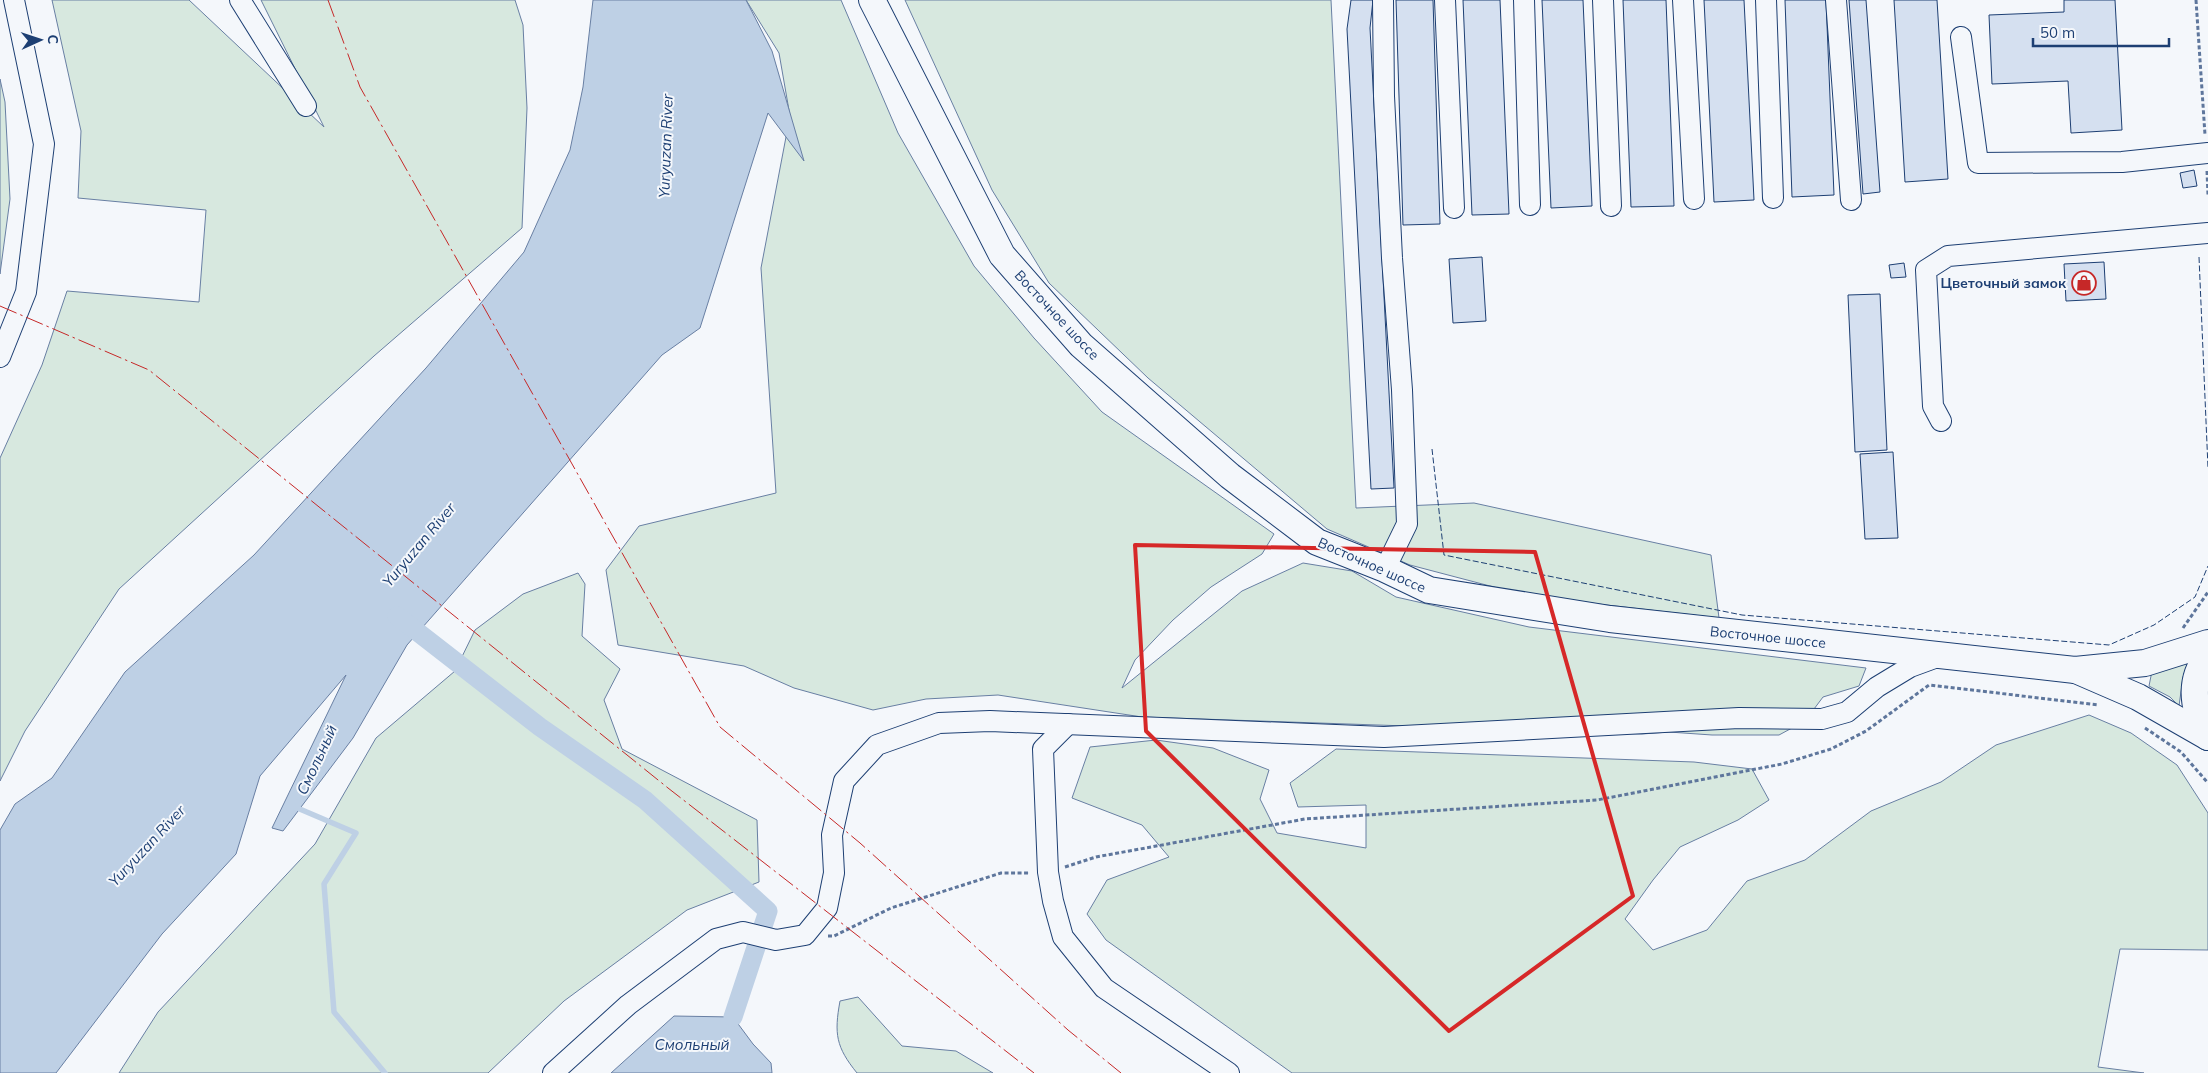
<svg xmlns="http://www.w3.org/2000/svg" width="2208" height="1073" font-family="Mulish,sans-serif">
<style>
.green{fill:#d7e8df;stroke:#687fa3}
.water{fill:#bed0e5;stroke:#687fa3}
.lines{fill:none;stroke-linecap:round;stroke-linejoin:round}
.stream{stroke:#bed0e5;stroke-width:5.5}
.canal{stroke:#bed0e5;stroke-width:19}
.building{fill:#d5e0f0;stroke:#1d3f73}
.minor-casing{stroke:#1d3f73;stroke-width:22}
.major-casing{stroke:#1d3f73;stroke-width:28}
.path{stroke:#5e769c;stroke-width:3;stroke-dasharray:4 2.5;stroke-linecap:butt}
.minor{stroke:#f4f7fb;stroke-width:20}
.major{stroke:#f4f7fb;stroke-width:26}
.fence{stroke:#1d3f73;stroke-width:1;stroke-dasharray:6 2.5;stroke-linecap:butt}
.power{stroke:#c62828;stroke-width:1;stroke-dasharray:18 4 2.5 4;stroke-linecap:butt}
.marked{fill:none;stroke:#d62828;stroke-width:4;stroke-linejoin:round}
.labels{text-anchor:middle;stroke-width:4;stroke-linejoin:round;paint-order:stroke}
.poi-label{font-size:14px;font-weight:bold;fill:#1d3f73;stroke:#f4f7fb;text-anchor:end}
.street-label{font-size:14px;fill:#1d3f73;stroke:#f4f7fb}
.water-label{font-size:15px;font-style:italic;fill:#1d3f73;stroke:#f4f7fb}
</style>
<rect width="100%" height="100%" fill="#f4f7fb"/>
<!-- green -->
<g class="green">
<path d="M52,0H189L324,127L261,0H515L523,25L527,108L522,228L374,356L119,589L25,731L0,781V458L42,365L67,291L199,302L206,210L78,198L81,131Z"/>
<path d="M746,0H841L898,133L974,266L1034,338L1102,412L1274,534L1262,554L1211,587L1173,620L1135,660L1122,688L1242,591L1303,563L1352,571L1396,597L1529,627L1866,668L1859,686L1823,697L1805,721L1779,735H1712L1669,732L1642,734L1142,717L998,695L926,699L873,710L794,688L744,666L618,645L606,570L639,526L776,493L761,268L790,116L779,53Z"/>
<path d="M905,0H1331L1356,508L1474,503L1711,555L1719,618L1598,604L1509,591L1410,565L1327,529L1148,378L1049,283L992,190Z"/>
<path d="M0,79L5,102L10,199L0,274Z"/>
<path d="M578,573L585,584L582,636L620,669L604,700L622,749L757,820L759,882L687,910L564,1001L488,1073H119L158,1012L315,844L376,738L455,671L475,630L523,594Z"/>
<path d="M2188,662L2183,677L2179,706L2170,697L2149,686L2152,671Z"/>
<path d="M2089,715L2131,733L2177,765L2208,813V950L2120,949L2098,1067L2144,1073H1292L1106,940L1087,914L1107,880L1169,857L1142,825L1072,798L1090,747L1156,740L1213,748L1269,770L1260,799L1277,833L1366,848V805L1298,807L1290,783L1336,749L1694,762L1752,769L1769,800L1738,820L1680,847L1653,880L1625,919L1653,950L1707,930L1747,881L1805,860L1871,811L1941,782L1996,745Z"/>
<path d="M858,997L902,1046L956,1051L993,1073H857C836,1047 834,1034 840,1001Z"/>
</g>
<!-- water -->
<g class="water">
<path d="M593,0H746L772,51L804,161L768,113L700,328L662,355L407,645L353,738L283,831L272,828L346,675L260,776L236,854L162,934L56,1073H0V830L15,804L52,778L125,672L254,555L426,368L524,252L570,150L583,87Z"/>
<path d="M674,1016L733,1017L753,1044L771,1063L772,1073H611Z"/>
</g>
<g class="lines">
<!-- stream -->
<path class="stream" d="M295,807L356,833L324,884L334,1012L385,1073"/>
<!-- canal -->
<path class="canal" d="M397,616L540,727L645,800L768,911L733,1017"/>
</g>
<!-- building -->
<g class="building">
<path d="M1351,0H1373L1370,28L1394,488L1371,489L1347,29Z"/>
<path d="M1396,0H1433L1440,224L1403,225Z"/>
<path d="M1463,0H1500L1509,214L1472,215Z"/>
<path d="M1542,0H1583L1592,206L1551,208Z"/>
<path d="M1623,0H1666L1674,206L1631,207Z"/>
<path d="M1704,0H1744L1754,200L1714,202Z"/>
<path d="M1785,0H1826L1834,195L1792,197Z"/>
<path d="M1849,0H1866L1880,192L1863,194Z"/>
<path d="M1894,0H1937L1948,179L1905,182Z"/>
<path d="M2064,0H2115L2122,130L2071,133L2068,81L1992,84L1989,15L2064,12Z"/>
<path d="M2194,170L2197,186L2183,188L2180,173Z"/>
<path d="M1482,257L1486,321L1453,323L1449,259Z"/>
<path d="M2104,262L2106,299L2066,301L2064,264Z"/>
<path d="M1904,263L1906,277L1891,278L1889,265Z"/>
<path d="M1880,294L1887,450L1855,452L1848,295Z"/>
<path d="M1893,452L1898,538L1865,539L1860,454Z"/>
</g>
<g class="lines">
<!-- minor casing -->
<g class="minor-casing">
<g id="minor">
<path d="M240,0L306,106"/>
<path d="M1383,0L1384,96L1392,258L1402,390L1407,524L1385,569"/>
<path d="M1445,0L1454,208"/>
<path d="M1524,0L1530,205"/>
<path d="M1603,0L1611,206"/>
<path d="M1683,0L1694,199"/>
<path d="M1766,0L1773,198"/>
<path d="M1836,0L1851,200"/>
<path d="M1961,37L1978,163L2122,162L2208,153"/>
<path d="M0,357L26,292L44,144L14,0"/>
<path d="M1941,421L1933,406L1926,270L1948,256L2208,233"/>
<path d="M1068,724L1043,749L1048,872L1053,901L1063,937L1104,988L1229,1073"/>
<path d="M553,1073L628,1005L716,939L743,932L776,940L805,935L827,908L834,873L832,835L844,781L877,745L939,723L990,721L1384,737L1739,718L1822,719L1847,712L1877,687L1910,667L1940,656"/>
</g>
</g>
<!-- major casing -->
<g class="major-casing">
<g id="major">
<path d="M872,0L1002,255L1081,345L1230,476L1317,542L1385,569L1429,590L1610,619L2075,670L2145,663L2208,643"/>
<path d="M2208,655C2188,681 2193,710 2208,737"/>
<path d="M2078,671L2138,697L2208,737"/>
</g>
</g>
<!-- path -->
<g class="path">
<path d="M2196,0L2205,135"/>
<path d="M2207,171L2208,195"/>
<path d="M2183,628L2208,592"/>
<path d="M2145,728L2181,752L2208,783"/>
<path d="M1065,867L1096,857L1305,819L1597,800L1782,764L1831,749L1866,731L1929,685L2099,705"/>
<path d="M828,936H834L891,908L1001,873H1030"/>
</g>
<!-- minor -->
<use href="#minor" class="minor"/>
<!-- major -->
<use href="#major" class="major"/>
<!-- fence -->
<g class="fence">
<path d="M2199,257L2208,468"/>
<path d="M1432,449L1444,555L1742,615L2109,645L2154,625L2195,597L2208,566"/>
</g>
<!-- power -->
<g class="power">
<path d="M328,0L360,87L720,727L860,843L1068,1030L1121,1073"/>
<path d="M0,306L149,370L668,788L1034,1073"/>
</g>
</g>
<!-- marked area -->
<path class="marked" d="M1135,545L1535,552L1633,896L1449,1031L1146,731Z"/>
<!-- icons -->
<defs>
<g id="shop-ring" transform="scale(1.25)"><circle r="9.5" fill="#f4f7fb" stroke="#c62828" stroke-width="1.5"/><path d="M-5-2.5h2.3a2.7 3.5 0 0 1 5.4 0H5L5.5 6h-11ZM-1.5-2.5h3a1.5 2.3 0 0 0-3 0Z" fill="#c62828"/></g>
</defs>
<g fill-rule="evenodd">
<use href="#shop-ring" x="2084" y="283"/>
</g>
<g class="labels">
<!-- poi labels -->
<g class="poi-label">
<text x="2066" y="288">Цветочный замок</text>
</g>
<!-- street labels -->
<g class="street-label">
<text transform="translate(1057 315) rotate(47)" y="5">Восточное шоссе</text>
<text transform="translate(1372 565) rotate(24)" y="5">Восточное шоссе</text>
<text transform="translate(1768 637) rotate(6)" y="5">Восточное шоссе</text>
</g>
<!-- water labels -->
<g class="water-label">
<text transform="translate(666 146) rotate(-88)" y="5">Yuryuzan River</text>
<text transform="translate(419 545) rotate(-50)" y="5">Yuryuzan River</text>
<text transform="translate(317 760) rotate(-65)" y="5">Смольный</text>
<text transform="translate(147 846) rotate(-47)" y="5">Yuryuzan River</text>
<text x="692" y="1050">Смольный</text>
</g>
</g>
<!-- north arrow -->
<g transform="translate(40 40) rotate(87)" stroke="#f4f7fb" stroke-width="4" paint-order="stroke">
<path d="M0-4L9 19L0 12L-9 19Z" fill="#1d3f73"/>
<text y="-8" font-size="14" font-weight="bold" text-anchor="middle" fill="#1d3f73">С</text>
</g>
<!-- scale -->
<path d="M2033 38v8h136v-8" fill="none" stroke="#1d3f73" stroke-width="2.5"/>
<text x="2040" y="38" font-size="15" fill="#1d3f73" stroke="#f4f7fb" stroke-width="4" paint-order="stroke">50 m</text>
</svg>
